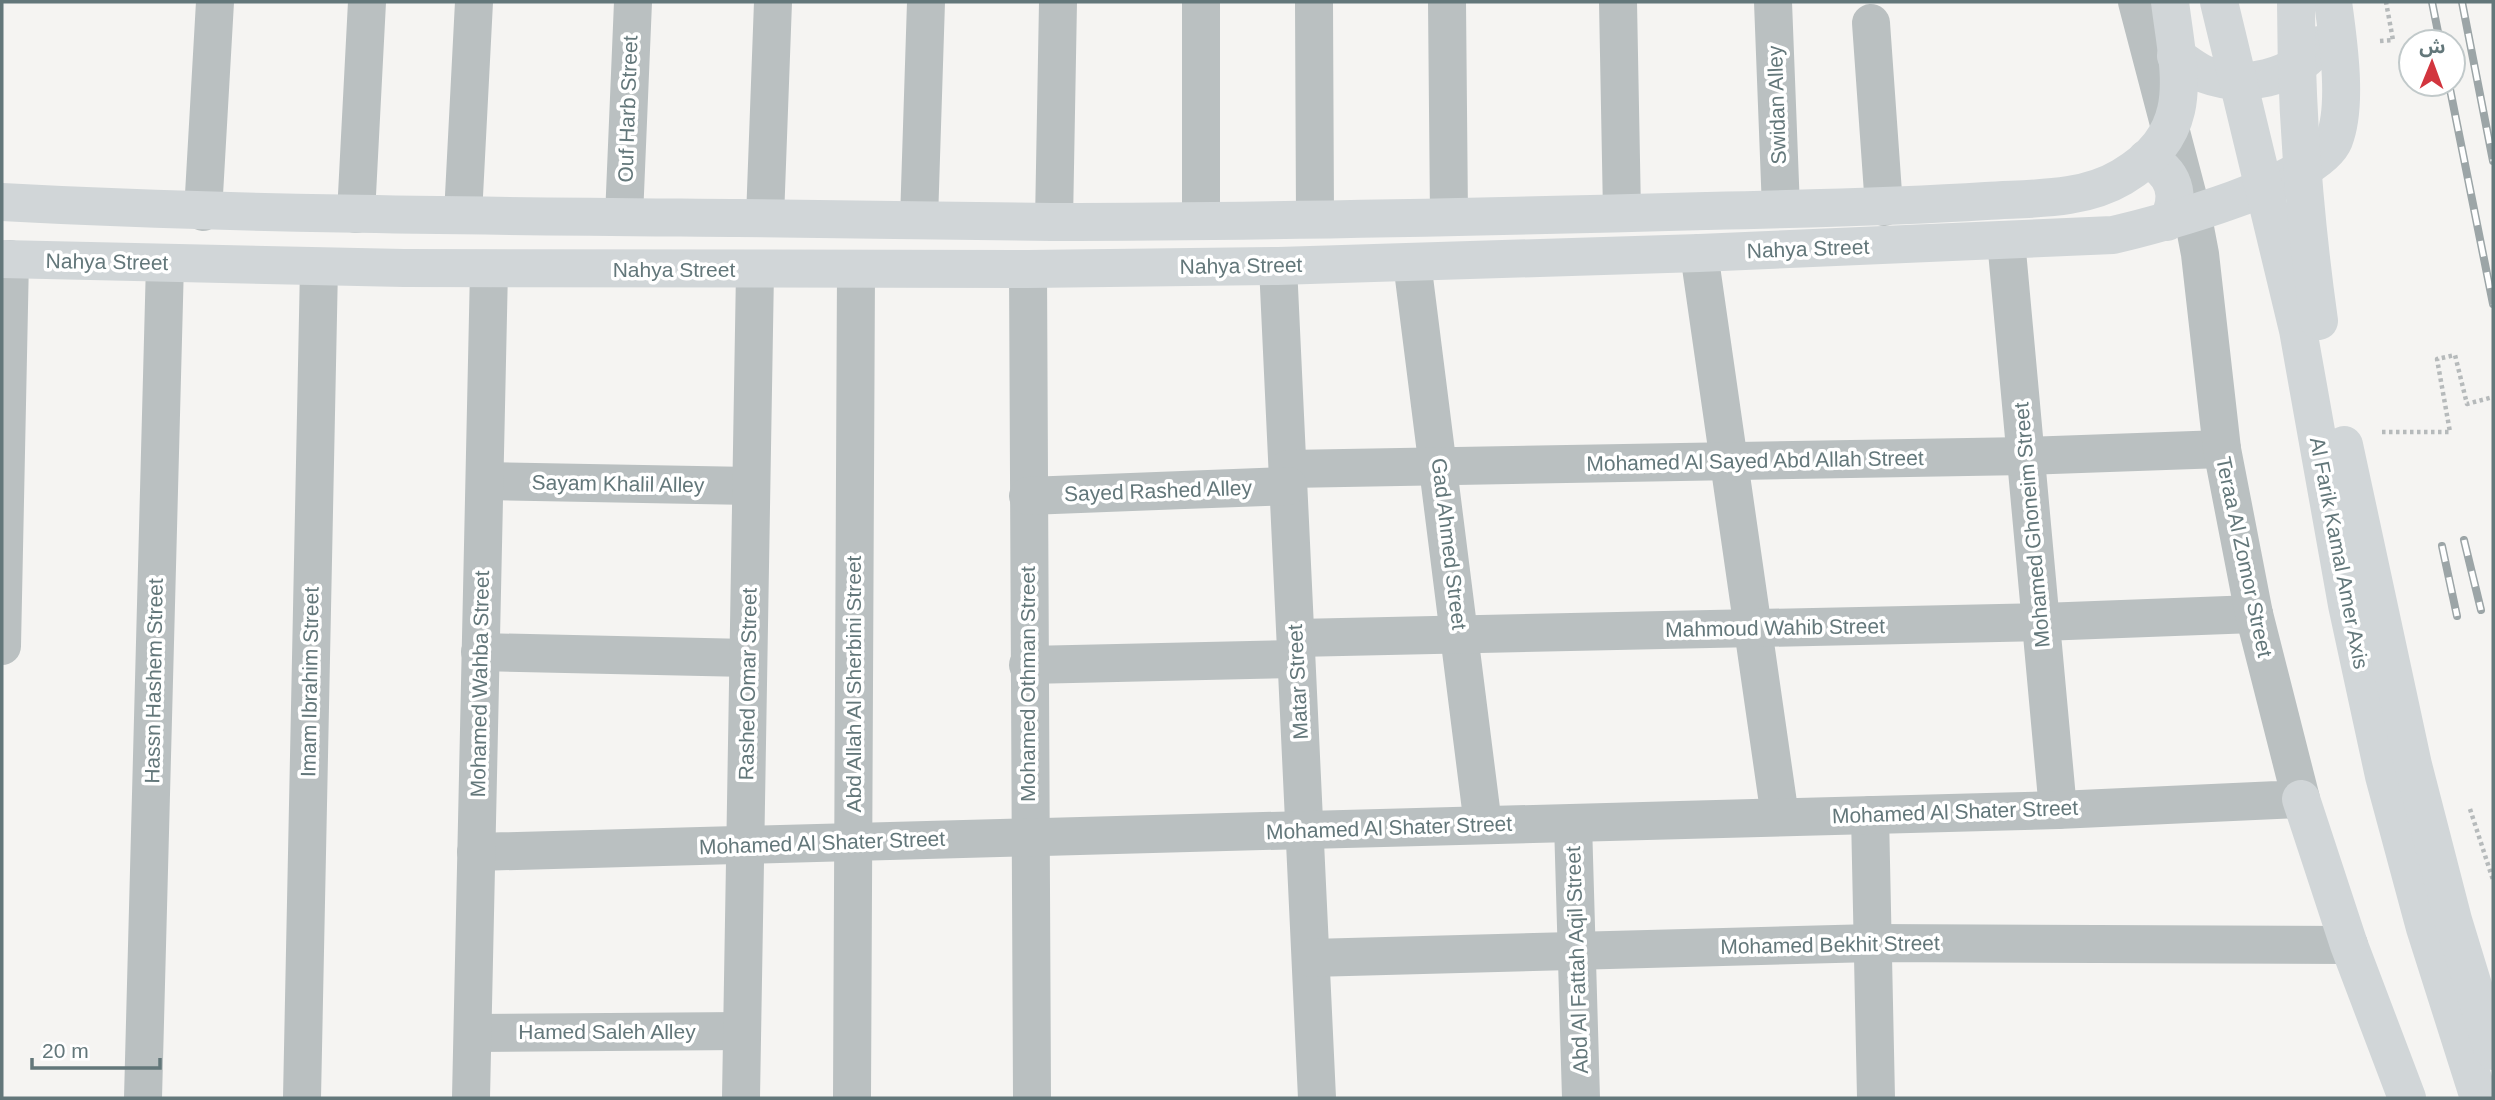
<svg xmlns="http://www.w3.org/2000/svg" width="2495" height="1100" font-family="Arial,'Noto Sans Arabic',sans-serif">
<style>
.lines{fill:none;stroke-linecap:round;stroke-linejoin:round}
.path{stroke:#b6babb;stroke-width:4.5;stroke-dasharray:3.5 3.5;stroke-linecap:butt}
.minor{stroke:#bac0c1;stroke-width:38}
.major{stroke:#d1d6d8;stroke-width:38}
.highway{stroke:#d1d6d8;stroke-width:38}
.rail-casing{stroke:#9ca5a7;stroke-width:8}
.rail{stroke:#fff;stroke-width:5;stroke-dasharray:16;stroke-linecap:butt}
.labels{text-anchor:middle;stroke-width:7;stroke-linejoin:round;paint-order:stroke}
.street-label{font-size:21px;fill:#63777a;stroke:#fff}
</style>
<rect width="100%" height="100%" fill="#f5f4f2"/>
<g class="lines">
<!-- path -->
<g class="path">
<path d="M2380,41L2393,40L2386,2"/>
<path d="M2382,432H2450L2437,359L2455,355L2467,404L2493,397"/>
<path d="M2470,809L2493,880"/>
</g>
<!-- minor -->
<g class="minor">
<path d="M1314,2L1315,219"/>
<path d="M1447,2L1449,217"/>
<path d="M1618,2L1622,213"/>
<path d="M1773,2L1781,209"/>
<path d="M1871,23L1884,207"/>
<path d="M203,212L215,2"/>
<path d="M356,214L367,2"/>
<path d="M463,215L474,2"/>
<path d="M624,217L633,2"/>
<path d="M765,218L773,2"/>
<path d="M919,220L926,2"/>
<path d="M1201,220V2"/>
<path d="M1054,222L1058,2"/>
<path d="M2006,240L2058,810"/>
<path d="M1699,253L1780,817"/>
<path d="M1412,262L1483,825"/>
<path d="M1278,266L1317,1098"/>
<path d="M1028,269L1032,1098"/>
<path d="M1288,469L2026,456L2222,449"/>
<path d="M485,481L751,486"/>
<path d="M1028,496L1288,486"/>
<path d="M1296,638L2042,622L2254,614"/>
<path d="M2,646L10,259"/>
<path d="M480,652L748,658"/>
<path d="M1028,665L1296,659"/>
<path d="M1870,815L1876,1098"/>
<path d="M1573,823L1581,1098"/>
<path d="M476,852L2058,810L2301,799L2254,614L2222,449L2200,254L2192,212L2137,2"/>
<path d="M1311,958L1873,943L2349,945"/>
<path d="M473,1033L742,1031"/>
<path d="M143,1098L165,263"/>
<path d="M302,1098L319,267"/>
<path d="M471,1098L489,269"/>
<path d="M741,1098L755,271"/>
<path d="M852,1098L856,270"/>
</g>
<!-- major -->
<g class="major">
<path d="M2176,56C2185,62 2195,70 2204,74C2244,89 2293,79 2319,45"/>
<path d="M2146,159C2174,171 2182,196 2167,222"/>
<path d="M2,202C247,215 492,216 737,218C842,219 947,221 1052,222C1270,222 1488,217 1706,211C1799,209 1893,207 1986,201C2031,198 2082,201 2122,177C2198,132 2179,75 2170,2"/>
<path d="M2,259L404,268L1028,269L1278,266L1699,253L2113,235C2158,225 2317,182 2334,140C2348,105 2338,39 2333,2"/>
<path d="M2301,799L2349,945L2407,1098"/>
</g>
<!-- highway -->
<g class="highway">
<path d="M2219,2L2298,330L2347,605L2384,776L2425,928L2479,1098"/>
<path d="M2296,2C2296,109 2304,214 2319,321"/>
<path d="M2344,445L2413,765L2453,920L2493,1051"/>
</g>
<!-- rail casing -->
<g class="rail-casing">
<g id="rail">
<path d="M2432,2L2440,42"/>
<path d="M2462,2L2493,161"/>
<path d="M2449,84L2493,304"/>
<path d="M2464,540L2481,610"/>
<path d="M2442,546L2457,616"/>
</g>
</g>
<!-- rail -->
<use href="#rail" class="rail"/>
</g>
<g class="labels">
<!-- street labels -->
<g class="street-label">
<text transform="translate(1777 105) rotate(-92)" y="7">Swidan Alley</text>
<text transform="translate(628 109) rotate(-88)" y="7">Ouf Harb Street</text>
<text transform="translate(1808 249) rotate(-2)" y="7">Nahya Street</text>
<text transform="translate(107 262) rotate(1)" y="7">Nahya Street</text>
<text transform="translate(1241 266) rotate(-1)" y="7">Nahya Street</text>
<text x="674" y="277">Nahya Street</text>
<text transform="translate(1755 461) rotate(-1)" y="7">Mohamed Al Sayed Abd Allah Street</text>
<text transform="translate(618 484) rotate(1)" y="7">Sayam Khalil Alley</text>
<text transform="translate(1158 491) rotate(-2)" y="7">Sayed Rashed Alley</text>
<text transform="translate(2032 525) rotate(-95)" y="7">Mohamed Ghoneim Street</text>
<text transform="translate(1449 544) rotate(83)" y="7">Gad Ahmed Street</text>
<text transform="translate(2339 553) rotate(79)" y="7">Al Farik Kamal Amer Axis</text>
<text transform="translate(2244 557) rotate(78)" y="7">Teraa Al Zomor Street</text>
<text transform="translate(1775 628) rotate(-1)" y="7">Mahmoud Wahib Street</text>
<text transform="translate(154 681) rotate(-89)" y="7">Hassn Hashem Street</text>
<text transform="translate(310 682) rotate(-89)" y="7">Imam Ibrahim Street</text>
<text transform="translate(1298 682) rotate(-93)" y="7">Matar Street</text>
<text transform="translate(480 684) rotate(-89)" y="7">Mohamed Wahba Street</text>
<text transform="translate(748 684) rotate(-89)" y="7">Rashed Omar Street</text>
<text transform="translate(854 684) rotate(-90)" y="7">Abd Allah Al Sherbini Street</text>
<text transform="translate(1028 684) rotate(-90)" y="7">Mohamed Othman Street</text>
<text transform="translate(1955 812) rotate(-2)" y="7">Mohamed Al Shater Street</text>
<text transform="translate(1389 828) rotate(-2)" y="7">Mohamed Al Shater Street</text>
<text transform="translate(822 843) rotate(-2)" y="7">Mohamed Al Shater Street</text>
<text transform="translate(1830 945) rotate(-1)" y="7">Mohamed Bekhit Street</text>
<text transform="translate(1577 960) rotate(-92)" y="7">Abd Al Fattah Aqil Street</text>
<text x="607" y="1039">Hamed Saleh Alley</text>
</g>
</g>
<!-- border -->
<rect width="2495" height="1100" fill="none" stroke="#63777a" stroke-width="7"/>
<!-- north arrow -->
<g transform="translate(2432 63) rotate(1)"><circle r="33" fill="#ffffff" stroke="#c1c9ca" stroke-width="2"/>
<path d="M0-5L12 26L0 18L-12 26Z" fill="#d2353e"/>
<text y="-10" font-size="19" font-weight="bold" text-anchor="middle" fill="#63777a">ش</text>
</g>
<!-- scale -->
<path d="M32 1058v10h128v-10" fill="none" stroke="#63777a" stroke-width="3.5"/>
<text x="42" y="1058" font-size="21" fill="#63777a" stroke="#ffffff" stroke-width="5" paint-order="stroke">20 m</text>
</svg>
